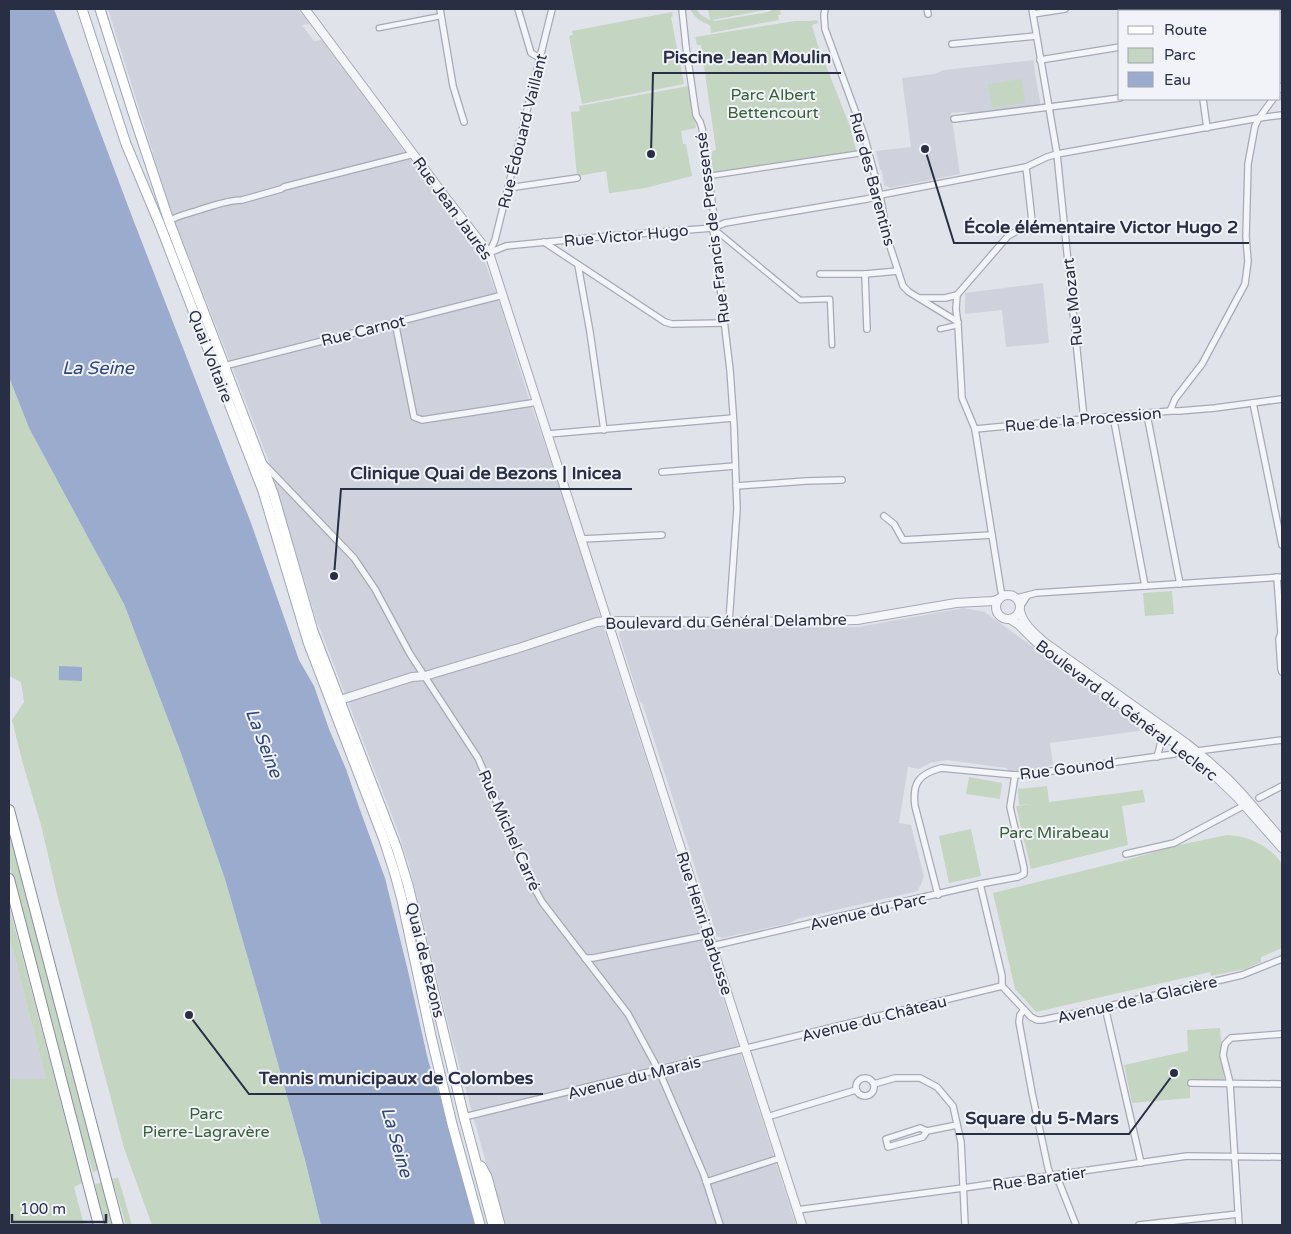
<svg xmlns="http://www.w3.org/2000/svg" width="1291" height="1234" font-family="'Varela Round',sans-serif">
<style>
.built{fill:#cfd2dd}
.green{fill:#c4d5c2}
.water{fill:#9aabcd}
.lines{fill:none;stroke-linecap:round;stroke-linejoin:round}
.pedestrian-casing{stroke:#a6a9b6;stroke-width:7}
.minor-casing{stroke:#a6a9b6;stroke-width:8}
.tertiary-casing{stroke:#a6a9b6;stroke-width:10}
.primary-casing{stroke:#a0a6b7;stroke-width:11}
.motorway-casing{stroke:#878ea2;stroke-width:12}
.pedestrian{stroke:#f4f5f9;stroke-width:4.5}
.minor{stroke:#f4f5f9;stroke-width:5.5}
.tertiary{stroke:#f4f5f9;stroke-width:8}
.primary{stroke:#fff;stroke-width:9}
.motorway{stroke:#fff;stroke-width:10}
.labels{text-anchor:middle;stroke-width:4;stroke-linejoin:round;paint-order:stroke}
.park-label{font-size:16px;fill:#366035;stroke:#f1f3f8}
.street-label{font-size:16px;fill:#282e44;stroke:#f1f3f8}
.water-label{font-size:18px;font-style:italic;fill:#2f467a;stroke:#f1f3f8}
.leader{fill:none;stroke:#282e44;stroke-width:2}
.callout-dot{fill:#282e44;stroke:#f1f3f8;stroke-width:2}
.callout-label{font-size:18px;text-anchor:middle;font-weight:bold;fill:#282e44;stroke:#f1f3f8;stroke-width:4;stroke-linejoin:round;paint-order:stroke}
</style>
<rect width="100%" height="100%" fill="#e1e3eb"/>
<!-- built -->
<g class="built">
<path d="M108,9H298L310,24L302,25L314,41L322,40L483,257L500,304L528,396L572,521L600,616L796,1225H503L452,1039L409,865L397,829L315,616L268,459L171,211Z"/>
<path d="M1034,60L1035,73L1041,106L975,116L967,112H961L951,113L960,174L890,188L884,185L882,171L880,169L876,151L911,147L902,78L934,74L944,70Z"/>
<path d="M1043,283L1049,343L1006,347L1002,310L965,314V293Z"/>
<path d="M963,608L985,612L1146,730L1050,743L1053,764L1042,769L1010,772L1006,768L947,760L930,763L919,769L908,767L899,823L911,825L924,877L918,891L797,919L790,923L722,938L717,936L642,702H640L619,635L620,629L626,627L746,628L858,627Z"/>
<path d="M9,935L46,1079H9Z"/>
</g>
<!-- green -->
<g class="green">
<path d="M690,9H696L701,15L710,20L708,9H771L712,20L715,21L768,12L774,9H782L780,11L781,14L778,15L779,20L711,33L710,25C701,22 694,17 690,9Z"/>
<path d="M672,12L673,16L671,17L684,84L582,104L569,36L573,35L572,31Z"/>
<path d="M817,20L818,23L812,25L817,43L849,124L857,153L714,178L711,156L713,151L716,150L701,45H697L695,37L795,21H809Z"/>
<path d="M1022,79L1025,103L992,108L988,84Z"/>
<path d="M689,86L696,128L681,131L683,144H686L692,176L645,188L611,193H609L606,171L577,176L571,112L580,111L579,106Z"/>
<path d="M9,377L29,428L124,604L181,753L225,879L260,1000L305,1160L321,1225H152L124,1148L57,894L41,825L23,764L12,720L24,702L21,682L9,676Z"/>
<path d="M1172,591L1174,614L1145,616L1143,593Z"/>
<path d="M969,777L1002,783L1000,799L966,794Z"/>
<path d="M1047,786L1049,802L1143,790L1145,802L1122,806L1128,845L1031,869L1016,806L1031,804L1019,805L1018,789Z"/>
<path d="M9,823L100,1169L93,1172L87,1153L83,1152L9,864Z"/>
<path d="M971,829L981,876L949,883L939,836Z"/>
<path d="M1227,835C1249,836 1270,846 1282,864V948L1261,957V962L1245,969L1211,976L1210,972L1036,1012L1015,989L993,893L1123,861L1179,845Z"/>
<path d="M9,906L82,1183L74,1187L84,1225H9V1079H46L9,935Z"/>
<path d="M1220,1028L1224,1080H1190V1098L1132,1103L1124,1065L1188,1051L1187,1030Z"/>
<path d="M118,1177L132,1225H126L112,1179Z"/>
<path d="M103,1182L113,1225H104L98,1203L95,1184Z"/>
</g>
<!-- water -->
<g class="water">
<path d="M9,9H54L131,214L251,523L299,660L314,686L329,729L346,769L359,807L385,878L408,971L428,1060L441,1100L462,1173L465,1187L477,1225H321L305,1160L260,1000L225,879L181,753L124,604L29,428L9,377Z"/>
<path d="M59,666L82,667V681L59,680Z"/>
</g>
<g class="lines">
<!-- pedestrian casing -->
<g class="pedestrian-casing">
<g id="pedestrian">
<path d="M379,28L441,16"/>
<path d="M709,176L869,152"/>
<path d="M713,228L800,300L830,299L832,345"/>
<path d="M940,329L958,325"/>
</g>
</g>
<!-- minor casing -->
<g class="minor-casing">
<g id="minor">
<path d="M440,9L453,86L464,122"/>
<path d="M518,9L531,53L540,58"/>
<path d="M682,9L686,47L696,115L700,122L702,128L714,216L713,228L730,370L734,426L737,509L729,622"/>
<path d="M825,9L824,15L825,29L864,135L880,195L888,240L903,286L909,292L958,322"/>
<path d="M927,9L928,14"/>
<path d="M1032,9L1057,154L1084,419"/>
<path d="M1189,9V11"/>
<path d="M1033,14L1065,9"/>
<path d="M952,44L1036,36"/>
<path d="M1040,60L1120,47"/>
<path d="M1280,89L1282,86"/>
<path d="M1203,99L1207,128"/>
<path d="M954,119L1120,98"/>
<path d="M1026,167L1033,230"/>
<path d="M508,188L577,178"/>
<path d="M169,221C178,215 188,214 199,210C212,206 228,200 242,200L281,189L284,187L414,154"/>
<path d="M544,242L665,322L672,324L724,323"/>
<path d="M489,253L506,246L609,236L713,228L725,223L867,199L880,195L1026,167L1047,157L1057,154L1259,118L1282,115"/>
<path d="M489,253L495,240L552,9"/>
<path d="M578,265L590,332L604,430"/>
<path d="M820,274H865L898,271"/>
<path d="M865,274L867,329"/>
<path d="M957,295L956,309L958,325L962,398L975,429L1001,591L1003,596"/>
<path d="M920,298H945L957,295L1008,236L1017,231L1058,229H1064"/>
<path d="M395,322L414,417L422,420L538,402"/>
<path d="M224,366L503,295"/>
<path d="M1253,403L1282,545"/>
<path d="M1170,411L1175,399L1202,364L1245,284L1248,261L1246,237L1248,164L1255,126L1259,118L1273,99"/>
<path d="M1148,420L1180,584"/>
<path d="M1114,421L1145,586"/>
<path d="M975,429L1170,411H1179L1215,408L1282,399"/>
<path d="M548,434L733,418"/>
<path d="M264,464L354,558L375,589L410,654L478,758L530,880L542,902L628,1014L659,1071L704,1175L720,1225"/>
<path d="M662,472L735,466"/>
<path d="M736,486L806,481L842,480"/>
<path d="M884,516L894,524L903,540L992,535"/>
<path d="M582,539L662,535"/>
<path d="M1277,577L1281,633L1279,639L1281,669L1282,672"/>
<path d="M1017,598L1036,593L1282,577"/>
<path d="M1020,607L1027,596"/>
<path d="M1197,751L1282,740"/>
<path d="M1157,757L1160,746L1162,734"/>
<path d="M1259,798L1282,786"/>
<path d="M1126,854L1174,843L1245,805"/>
<path d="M980,884L1002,976V986"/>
<path d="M938,895L915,806C912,783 919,774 941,768L1015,775L1030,774L1174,754"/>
<path d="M712,946L980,884L1018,877L1024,874V868L1010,807L1015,775"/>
<path d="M585,958H593L709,935"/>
<path d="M1002,986L1031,1017L1037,1020H1042L1100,1008L1242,975L1282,959"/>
<path d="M1105,1007L1141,1163"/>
<path d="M1024,1010L1020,1015L1019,1022L1032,1093L1048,1168L1051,1176L1059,1182L1076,1225"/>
<circle cx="865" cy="1087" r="9"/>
<path d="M1191,1083L1282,1084"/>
<path d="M874,1084L895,1078H920L937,1087L953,1106L961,1142L965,1225"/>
<path d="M464,1117L1002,986"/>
<path d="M767,1117L856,1090"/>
<path d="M927,1131L923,1137L888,1147L886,1139L920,1128L927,1131L957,1125"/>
<path d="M706,1182L780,1158"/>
<path d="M797,1210L963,1188L1187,1156L1282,1157"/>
<path d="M1139,1225L1238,1214"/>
<path d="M1239,1225L1230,1083L1223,1055L1225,1044L1231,1038L1282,1034"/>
</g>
</g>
<!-- tertiary casing -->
<g class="tertiary-casing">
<g id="tertiary">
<path d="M305,9L446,198L489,253L802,1225"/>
<circle cx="1008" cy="607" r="12"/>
<path d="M1020,611C1023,624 1034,633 1044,642L1186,743L1207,760L1228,779L1244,796L1282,840"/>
<path d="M1010,619L1018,624L1039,645L1179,746L1208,769L1237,797L1282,848"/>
<path d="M340,700L412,677L425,676L519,648L597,622L608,621L741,622L857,620L956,603L993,601L999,599"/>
</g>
</g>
<!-- primary casing -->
<g class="primary-casing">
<g id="primary">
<path d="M82,9L126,144L160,225L263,491L308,642L384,840L395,874L402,900L431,1036L452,1124L480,1225"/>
<path d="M100,9L134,116L169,221L273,493L313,631L397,849L408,885L464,1117L493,1225"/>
<path d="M481,1166L487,1177L500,1225"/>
</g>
</g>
<!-- motorway casing -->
<g class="motorway-casing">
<g id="motorway">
<path d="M9,810L118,1225"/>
<path d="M9,879L99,1225"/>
</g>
</g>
<!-- pedestrian -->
<use href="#pedestrian" class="pedestrian"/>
<!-- minor -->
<use href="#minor" class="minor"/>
<!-- tertiary -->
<use href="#tertiary" class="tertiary"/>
<!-- primary -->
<use href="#primary" class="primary"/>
<!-- motorway -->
<use href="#motorway" class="motorway"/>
</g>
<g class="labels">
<!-- park labels -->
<g class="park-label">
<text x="773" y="100">Parc Albert<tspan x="773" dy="18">Bettencourt</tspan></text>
<text x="1054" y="838">Parc Mirabeau</text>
<text x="206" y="1119">Parc<tspan x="206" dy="18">Pierre-Lagravère</tspan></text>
</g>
<!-- street labels -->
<g class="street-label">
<text transform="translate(522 131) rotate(-76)" y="6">Rue Édouard Vaillant</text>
<text transform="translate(873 179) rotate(75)" y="6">Rue des Barentins</text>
<text transform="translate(453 208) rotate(54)" y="6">Rue Jean Jaurès</text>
<text transform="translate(712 228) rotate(-97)" y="6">Rue Francis de Pressensé</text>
<text transform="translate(626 235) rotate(-5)" y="6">Rue Victor Hugo</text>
<text transform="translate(1072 302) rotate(-96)" y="6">Rue Mozart</text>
<text transform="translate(363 330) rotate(-14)" y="6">Rue Carnot</text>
<text transform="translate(211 356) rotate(69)" y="6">Quai Voltaire</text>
<text transform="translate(1083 419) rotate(-5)" y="6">Rue de la Procession</text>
<text transform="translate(726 621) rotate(-1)" y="6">Boulevard du Général Delambre</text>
<text transform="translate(1127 710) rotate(37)" y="6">Boulevard du Général Leclerc</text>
<text transform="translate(1067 768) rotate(-7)" y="6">Rue Gounod</text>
<text transform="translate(510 830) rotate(66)" y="6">Rue Michel Carré</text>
<text transform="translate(868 911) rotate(-13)" y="6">Avenue du Parc</text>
<text transform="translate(705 923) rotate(72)" y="6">Rue Henri Barbusse</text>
<text transform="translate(426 960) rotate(76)" y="6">Quai de Bezons</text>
<text transform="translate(1137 999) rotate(-13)" y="6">Avenue de la Glacière</text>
<text transform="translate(874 1018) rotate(-14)" y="6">Avenue du Château</text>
<text transform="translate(634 1077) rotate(-14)" y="6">Avenue du Marais</text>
<text transform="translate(1039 1178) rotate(-8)" y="6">Rue Baratier</text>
</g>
<!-- water labels -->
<g class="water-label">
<text x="98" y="374">La Seine</text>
<text transform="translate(264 743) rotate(69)" y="6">La Seine</text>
<text transform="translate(397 1142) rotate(74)" y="6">La Seine</text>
</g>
</g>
<!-- callouts -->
<path class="leader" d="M651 154L653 73H841M925 149L954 243H1249M334 576L341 489H632M189 1015L249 1094H543M1174 1073L1129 1134H956"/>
<g class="callout-dot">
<circle cx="651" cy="154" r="5"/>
<circle cx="925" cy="149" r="5"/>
<circle cx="334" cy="576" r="5"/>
<circle cx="189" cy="1015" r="5"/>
<circle cx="1174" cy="1073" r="5"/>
</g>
<g class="callout-label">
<text x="747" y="63">Piscine Jean Moulin</text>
<text x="1101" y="233">École élémentaire Victor Hugo 2</text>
<text x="486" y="479">Clinique Quai de Bezons | Inicea</text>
<text x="396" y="1084">Tennis municipaux de Colombes</text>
<text x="1042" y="1124">Square du 5-Mars</text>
</g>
<!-- border -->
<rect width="1291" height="1234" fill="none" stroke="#282e44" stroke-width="20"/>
<!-- legend -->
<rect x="1118" y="10" width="162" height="90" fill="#f1f3f8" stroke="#a1a4b0"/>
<rect x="1128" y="26" width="25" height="8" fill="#ffffff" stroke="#a1a4b0"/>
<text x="1164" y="35" font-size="15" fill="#282e44">Route</text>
<rect x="1128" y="48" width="25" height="15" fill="#c4d5c2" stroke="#a1a4b0"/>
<text x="1164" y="60" font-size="15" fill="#282e44">Parc</text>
<rect x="1128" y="72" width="25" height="15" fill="#9aabcd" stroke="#a1a4b0"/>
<text x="1164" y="85" font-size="15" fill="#282e44">Eau</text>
<!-- scale -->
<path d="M12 1214v8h94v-8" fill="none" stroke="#282e44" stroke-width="2.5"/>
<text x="20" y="1214" font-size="15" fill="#282e44" stroke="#f1f3f8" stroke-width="4" paint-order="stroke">100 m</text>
</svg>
